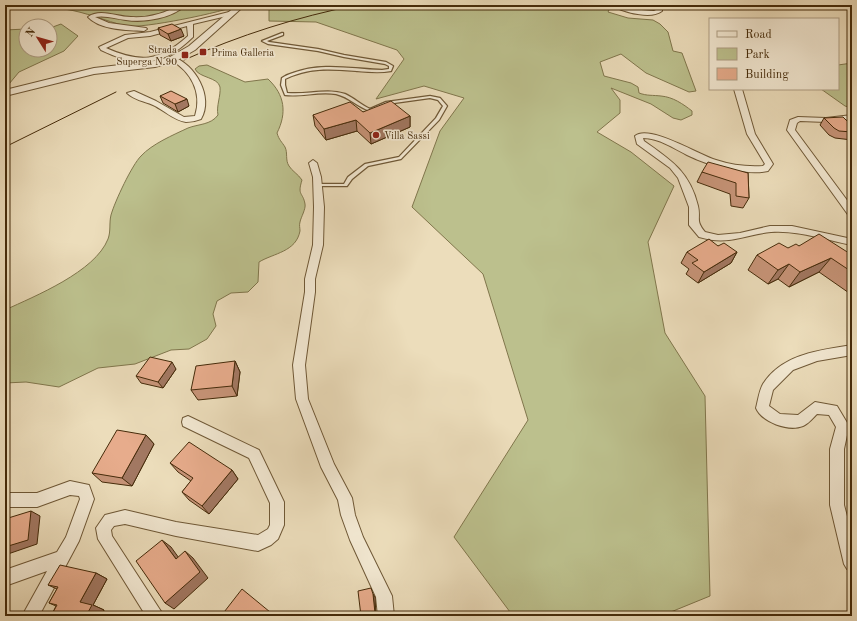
<svg xmlns="http://www.w3.org/2000/svg" width="857" height="621" font-family="'Old Standard TT',serif">
<style>
.green{fill:#bcc08d;stroke:#80764c}
.lines{fill:none;stroke-linecap:round;stroke-linejoin:round}
.service-casing{stroke:#6f5836;stroke-width:2.5}
.minor-casing{stroke:#6f5836;stroke-width:2}
.tertiary-casing{stroke:#6f5836;stroke-width:2}
.service{fill:#f3e9d3;fill-rule:evenodd}
.minor{fill:#f3e9d3;fill-rule:evenodd}
.tertiary{fill:#f3e9d3;fill-rule:evenodd}
.tram{stroke:#452b0a;stroke-width:1}
.wall{fill:#c79478;stroke:#452b0a}
.shaded-wall{fill:#a27862;stroke:#452b0a}
.building{fill:#e7ac8c;stroke:#452b0a}
.poi-dot{fill:#8f2418;stroke:#f3e9d3;stroke-width:1.5}
.labels{text-anchor:middle;stroke-width:3;stroke-linejoin:round;paint-order:stroke}
.far-poi-label{font-size:10px;fill:#452b0a;stroke:#f3e9d3;text-anchor:start}
</style>
<rect width="100%" height="100%" fill="#ecddbb"/>
<filter id="stains"><feTurbulence type="fractalNoise" baseFrequency=".005" numOctaves="4"/><feColorMatrix values="0 0 0 0 .2 0 0 0 0 .09 0 0 0 0 .02 0 0 0 .5 -.17"/></filter>
<radialGradient id="worn" r=".72"><stop offset=".6" stop-color="#630" stop-opacity="0"/><stop offset="1" stop-color="#630" stop-opacity=".3"/></radialGradient>
<!-- green -->
<g class="green">
<path d="M7,5H239C224,12 142,29 126,26C105,21 86,12 64,9C45,7 26,9 7,5Z"/>
<path d="M248,5H303L321,9L341,5H614L611,6L608,12L628,18L653,20L660,24L668,32L673,51L682,53L696,91L689,92L646,73L621,54L600,62L604,76L631,83L638,87L639,93C647,96 653,95 661,96C673,97 683,104 692,111V115L681,120L673,118L651,104L611,88L620,100V113L597,132L631,152L674,186L648,242L665,333L705,396L710,596L661,616H513L454,537L528,420L483,274L412,207L440,131L464,98L424,86L376,99L404,59L397,50L316,22L269,21V8L247,6Z"/>
<path d="M61,24L78,36L64,51L19,72L9,84L5,85V30L26,29V50H50V28Z"/>
<path d="M852,63V108L845,106L821,89H838V65Z"/>
<path d="M207,65L245,82L268,79C285,95 287,113 277,133C279,140 282,142 285,147C288,153 285,160 289,166C292,171 298,174 302,180C297,196 303,192 305,204C306,209 301,217 300,222C299,225 300,228 300,231C296,252 274,253 259,262L258,282L248,292L231,293L217,301L213,314L216,326L207,339L189,349L171,350L135,364L98,368L59,387L26,382L5,383V310C35,296 95,272 108,239C111,231 109,223 111,215C115,201 132,165 141,156C152,144 173,135 188,128C198,124 211,125 218,115C216,106 221,96 220,87C218,77 199,78 195,69L199,66Z"/>
</g>
<g class="lines">
<!-- service casing -->
<g class="service-casing">
<path id="service" d="M282,33H283V35L267,41L269,42L318,49L344,55L386,62L393,66L391,71C380,73 369,72 357,71C331,69 309,67 285,79V85L287,93C307,95 326,88 345,94C354,98 361,105 370,109L386,102L430,96L440,98L447,106L439,120L401,159L368,166L352,179L347,186H316V185L318,184H344L348,177L365,164L399,157L436,118L443,106L438,100L430,98L387,104L370,111C358,107 349,97 336,94C319,91 302,97 285,95L281,85L282,78C285,76 289,74 293,73C321,62 353,69 382,70L389,69V66L385,64L344,57L318,51L268,44L262,41Z"/>
</g>
<!-- minor casing -->
<g class="minor-casing">
<g id="minor">
<path d="M179,5H186C172,18 145,23 126,20C116,19 106,15 95,17L109,23L146,28L147,29L144,31C127,30 100,30 88,17C100,8 117,17 131,17C148,18 164,14 179,5Z"/>
<path d="M619,5L629,9L654,11L656,10V5H662V11C652,19 628,13 617,8L616,7Z"/>
<path d="M229,12L232,14L231,15L193,24V37C162,67 138,68 101,50L99,47L125,35L150,32ZM187,26L188,36C159,62 140,63 106,48L128,38L150,36Z"/>
<path d="M848,51H852V55L848,53Z"/>
<path d="M173,57C195,64 214,97 201,119C196,121 191,122 186,122C173,120 164,110 153,105C144,101 134,100 127,93L134,91L156,101L184,117L195,116C203,92 190,71 171,60L170,59Z"/>
<path d="M734,89H742L755,134L773,164L768,171C745,176 707,165 687,155C673,148 659,138 643,138L644,141C671,160 690,172 698,206C701,219 695,220 705,232L718,235L740,233L770,226H792L852,239V245C826,240 798,230 771,232C743,235 728,246 699,237L689,225V207L678,178L670,168L637,144L635,136C649,124 699,155 716,160C731,165 747,167 763,166L765,164L747,134Z"/>
<path d="M852,115V119L826,122L800,121L797,123L795,130L852,207V217L849,216L787,130L790,120L798,117L826,118Z"/>
<path d="M313,160L317,163L321,177L324,207L323,245L315,279V292L305,365L308,399L334,464L352,498L355,515L363,537L392,596L394,616H378L376,597L350,540L341,515L338,500L321,467L296,399L293,365L305,292V279L313,245L314,207L313,177L309,163Z"/>
<path d="M852,345V355L817,361L793,370L773,390L769,406L780,414L798,415L815,402L837,406L849,426L844,449V505L852,535V572L847,569L844,564L830,505V449L836,427L829,415L817,414C813,418 808,424 803,426C788,432 762,422 756,408C758,401 759,391 763,384C782,354 820,350 852,345Z"/>
<path d="M188,416L259,450L284,502V525L278,539L271,545L258,551L176,536L125,524L114,526L111,530L112,536L164,616H146L98,539L96,528L105,515L125,510L176,522L258,535L268,529L270,525V503L249,458L183,426L182,422L183,418Z"/>
<path d="M70,481L89,485L94,499L79,541L39,616H22L47,571L5,586V570L57,552L66,537L80,499L79,496L70,495L37,507H5V493H37Z"/>
</g>
</g>
<!-- tertiary casing -->
<g class="tertiary-casing">
<g id="tertiary">
<path d="M237,5H245L195,50L176,61L155,67L94,74L5,96V90L94,68L154,61L170,57L189,46Z"/>
<path d="M584,5H636L619,9L588,7Z"/>
</g>
</g>
<!-- service -->
<use href="#service" class="service"/>
<!-- minor -->
<use href="#minor" class="minor"/>
<!-- tertiary -->
<use href="#tertiary" class="tertiary"/>
<!-- tram -->
<g class="tram">
<path d="M184,60C240,35 297,17 357,5"/>
<path d="M5,147L116,92"/>
</g>
</g>
<!-- wall -->
<g class="wall">
<path d="M158,28L184,36L171,41L160,35Z"/>
<path d="M160,96L189,106L178,112L163,103Z"/>
<path d="M363,112L410,116V127L371,144L357,131L326,140L315,126L313,115Z"/>
<path d="M824,118L852,126V140L835,138L829,135L820,125Z"/>
<path d="M702,172L748,173L749,198L743,208L731,206L730,194L697,182Z"/>
<path d="M718,246L737,252L731,263L698,283L686,274L689,269L681,263L687,252Z"/>
<path d="M799,246L852,255V295L819,272L789,287L778,279L768,284L748,270L757,255Z"/>
<path d="M235,361L240,372L237,396L198,400L191,390Z"/>
<path d="M176,369L163,388L141,383L136,376Z"/>
<path d="M146,435L154,444L132,486L102,482L92,473Z"/>
<path d="M170,463L232,470L238,479L209,514L189,500L182,492L191,481L178,472Z"/>
<path d="M96,573L107,579L93,605L104,610L101,616H51L56,606L49,603L57,589L48,585Z"/>
<path d="M698,613L738,616H691Z"/>
</g>
<!-- shaded-wall -->
<g class="shaded-wall">
<path d="M181,29L184,36L171,41L168,34Z"/>
<path d="M187,99L189,106L178,112L175,104Z"/>
<path d="M410,116V127L371,144L370,133Z"/>
<path d="M356,120L357,131L326,140L324,129Z"/>
<path d="M737,252L731,263L698,283L704,272Z"/>
<path d="M831,258L819,272L789,287L800,272Z"/>
<path d="M789,264L778,279L768,284L778,270Z"/>
<path d="M235,361L240,372L237,396L232,386Z"/>
<path d="M172,362L176,369L163,388L158,382Z"/>
<path d="M146,435L154,444L132,486L122,478Z"/>
<path d="M232,470L238,479L209,514L202,506Z"/>
<path d="M31,511L40,516L37,544L5,555V547Z"/>
<path d="M162,540L171,547L184,565L176,559Z"/>
<path d="M185,551L193,558L208,578L174,609L165,603Z"/>
<path d="M96,573L107,579L93,605L104,610L101,616H86L80,602Z"/>
<path d="M373,594L375,597L376,616L375,613Z"/>
<path d="M270,612L274,616H267Z"/>
</g>
<!-- building -->
<g class="building">
<path d="M172,24L181,29L168,34L158,28Z"/>
<path d="M171,91L187,99L175,104L160,96Z"/>
<path d="M391,101L410,116L370,133L356,120L324,129L313,115L350,102L363,112Z"/>
<path d="M843,117L852,126V132L839,131L834,128L824,118Z"/>
<path d="M708,162L748,173L749,198L736,196V183L702,172Z"/>
<path d="M819,234L852,255V272L831,258L800,272L789,264L778,270L757,255L779,243L788,248L796,244L799,246Z"/>
<path d="M709,239L718,246L724,243L737,252L704,272L692,263L698,260L687,252Z"/>
<path d="M150,357L172,362L158,382L136,376Z"/>
<path d="M235,361L232,386L191,390L196,366Z"/>
<path d="M117,430L146,435L122,478L92,473Z"/>
<path d="M189,442L232,470L202,506L182,492L193,478L170,463Z"/>
<path d="M31,511L28,540L5,547V519Z"/>
<path d="M162,540L176,559L185,551L200,572L165,603L136,561Z"/>
<path d="M60,565L96,573L80,602L92,605L86,616H51L57,605L49,603L58,587L48,585Z"/>
<path d="M371,588L373,594L375,613L380,614V616H361L358,591Z"/>
<path d="M242,589L270,612L267,616H221Z"/>
<path d="M698,613L738,616H698Z"/>
</g>
<!-- markers -->
<g class="poi-dot">
<rect x="199" y="48" width="8" height="8" rx="2"/>
<rect x="181" y="51" width="8" height="8" rx="2"/>
<circle cx="376" cy="135" r="4"/>
</g>
<g class="labels">
<!-- far-poi labels -->
<g class="far-poi-label">
<text x="177" y="53" text-anchor="end">Strada<tspan x="177" dy="12">Superga N.90</tspan></text>
<text x="211" y="56">Prima Galleria</text>
<text x="384" y="139">Villa Sassi</text>
</g>
</g>
<!-- margin -->
<rect width="857" height="621" fill="none" stroke="#ecddbb" stroke-width="20"/>
<rect x="6" y="6" width="845" height="609" fill="none" stroke="#452b0a" stroke-width="2"/>
<rect x="10" y="10" width="837" height="601" fill="none" stroke="#452b0a"/>
<!-- legend -->
<rect x="709" y="18" width="130" height="72" fill="#f3e9d3" stroke="#ad9d83"/>
<rect x="717" y="31" width="20" height="6" fill="#f3e9d3" stroke="#ad9d83"/>
<text x="745" y="38" font-size="12" fill="#452b0a">Road</text>
<rect x="717" y="48" width="20" height="12" fill="#bcc08d" stroke="#ad9d83"/>
<text x="745" y="58" font-size="12" fill="#452b0a">Park</text>
<rect x="717" y="68" width="20" height="12" fill="#e7ac8c" stroke="#ad9d83"/>
<text x="745" y="78" font-size="12" fill="#452b0a">Building</text>
<!-- north arrow -->
<g transform="translate(38 38) rotate(307)"><circle r="19" fill="#f3e9d3" stroke="#ad9d83"/>
<path d="M0-3L7 15L0 10L-7 15Z" fill="#8f2418"/>
<text y="-6" font-size="11" font-weight="bold" text-anchor="middle" fill="#452b0a">N</text>
</g>
<rect width="100%" height="100%" filter="url(#stains)"/>
<rect width="100%" height="100%" fill="url(#worn)"/>
</svg>
